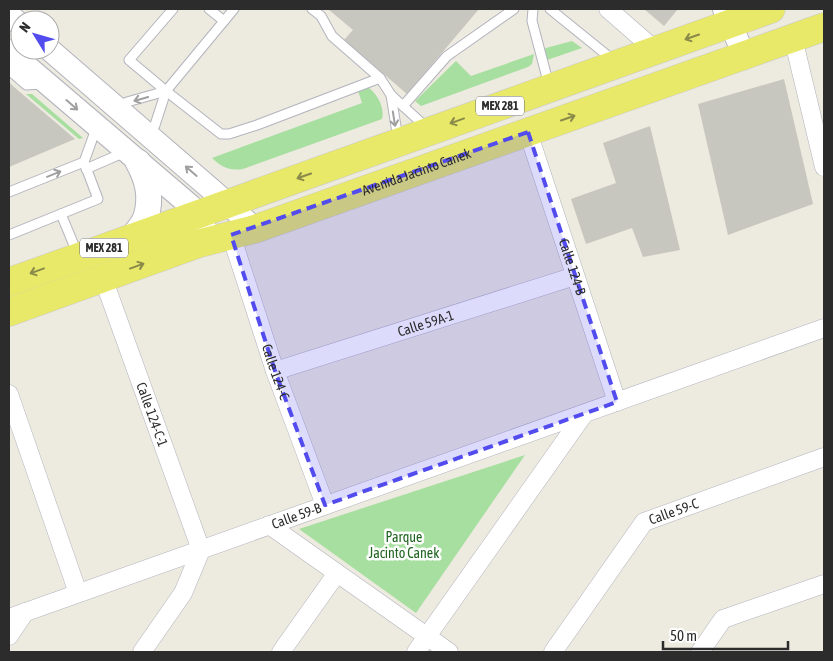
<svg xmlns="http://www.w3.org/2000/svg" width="833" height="661" font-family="'Asap Condensed',sans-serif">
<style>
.green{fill:#a7dfa0}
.building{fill:#c8c7bf}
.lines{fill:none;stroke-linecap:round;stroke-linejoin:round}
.service-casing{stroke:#b3b3be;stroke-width:11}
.minor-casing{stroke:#b3b3be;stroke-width:19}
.tertiary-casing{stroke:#b3b3be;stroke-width:24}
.secondary-casing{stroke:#b3b3be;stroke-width:27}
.primary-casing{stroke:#ccc;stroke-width:29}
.service{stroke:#fff;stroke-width:9}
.minor{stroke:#fff;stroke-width:18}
.tertiary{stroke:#fff;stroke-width:22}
.secondary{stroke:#fff;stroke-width:25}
.primary{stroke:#e8e869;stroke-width:28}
.oneway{stroke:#8a8a4a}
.oneway2{stroke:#a0a0a0}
.marked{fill:#524bee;fill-opacity:0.2;stroke:#524bee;stroke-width:4;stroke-dasharray:10 6;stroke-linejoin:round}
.labels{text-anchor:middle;stroke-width:5;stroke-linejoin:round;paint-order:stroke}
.shield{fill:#fff;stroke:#6b6b6b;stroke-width:1}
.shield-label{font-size:12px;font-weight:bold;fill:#2c2c2c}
.street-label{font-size:14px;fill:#2c2c2c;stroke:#fff}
.park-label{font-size:14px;fill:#206521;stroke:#fff}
</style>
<rect width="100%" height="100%" fill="#edeadf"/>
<!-- green -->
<g class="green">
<path d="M572,41L582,48L547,60L544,50L546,48Z"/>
<path d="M534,54L532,64L528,67L421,106L415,101L456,61L471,76Z"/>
<path d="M368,87C377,94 385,107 382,119L243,169C228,171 222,167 212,158L362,103L358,91Z"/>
<path d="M26,94H32L83,138L79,139Z"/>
<path d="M525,455L416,613L299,529Z"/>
</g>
<!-- building -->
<g class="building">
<path d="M328,9H479L407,94L344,40L353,30Z"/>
<path d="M644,9H678L664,26Z"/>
<path d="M784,79L813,204L728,235L698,104Z"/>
<path d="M9,82L14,87L75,139L9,167Z"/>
<path d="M650,126L680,250L643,257L632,228L586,244L571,199L616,183L603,143Z"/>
</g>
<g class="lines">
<!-- service casing -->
<g class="service-casing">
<g id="service">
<path d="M173,9L129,60L166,91L221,134H229L257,125L380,78"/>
<path d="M209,9L224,21"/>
<path d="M312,9L321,16L332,36L380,78L391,95L427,128"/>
<path d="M533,9L532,21L549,85"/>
<path d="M550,9L613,60"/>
<path d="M9,70L26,85L41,84"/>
<path d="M391,95L398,139"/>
<path d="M119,106L127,102L166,91"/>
<path d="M403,106L447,56L514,9"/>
<path d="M150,136L155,125L166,91L234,9"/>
<path d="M84,162L97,126"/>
<path d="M86,169L125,152"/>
<path d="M9,192L84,162L98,199L9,235"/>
<path d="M61,214L78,255"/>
</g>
</g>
<!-- minor casing -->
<g class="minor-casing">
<g id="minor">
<path d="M608,9L655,50"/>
<path d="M793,38L824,167"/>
<path id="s1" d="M528,132L617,402"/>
<path id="s2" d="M231,235L275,371L325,505"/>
<path id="s3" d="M103,278L201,550L183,593L142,652"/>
<path id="s4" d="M275,371L575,276"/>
<path d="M9,394L78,593"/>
<path d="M269,525L449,652"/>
<path id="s5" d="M9,618L824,328"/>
<path d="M9,636L25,612"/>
<path d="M281,652L337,573"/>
<path d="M416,652L584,414"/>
<path id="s6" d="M553,652L644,522L824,457"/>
<path d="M700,652L723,619L824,584"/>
</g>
</g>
<!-- tertiary casing -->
<g class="tertiary-casing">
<g id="tertiary">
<path d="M724,9L744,55"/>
<path d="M9,15L20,24"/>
<path d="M50,50L227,203L255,229"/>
<path d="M9,51L199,213L210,240"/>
</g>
</g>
<!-- secondary casing -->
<g class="secondary-casing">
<path id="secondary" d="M133,237C137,231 144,224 146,217C152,197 148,180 138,162"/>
</g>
<!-- primary casing -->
<g class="primary-casing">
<g id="primary">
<path d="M9,282L771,9"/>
<path id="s7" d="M9,312L197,244L255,229L824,27"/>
</g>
</g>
<!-- service -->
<use href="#service" class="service"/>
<!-- minor -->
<use href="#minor" class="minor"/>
<!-- tertiary -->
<use href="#tertiary" class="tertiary"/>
<!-- secondary -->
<use href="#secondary" class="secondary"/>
<!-- primary -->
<use href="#primary" class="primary"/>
</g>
<!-- one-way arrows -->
<defs><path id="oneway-shaft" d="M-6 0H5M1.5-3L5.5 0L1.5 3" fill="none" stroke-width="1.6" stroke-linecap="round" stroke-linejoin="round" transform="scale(1.25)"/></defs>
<g class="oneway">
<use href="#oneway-shaft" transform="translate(692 37) rotate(161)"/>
<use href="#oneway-shaft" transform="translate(568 118) rotate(-19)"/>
<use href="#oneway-shaft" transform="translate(457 121) rotate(160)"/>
<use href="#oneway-shaft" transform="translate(304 176) rotate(161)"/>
<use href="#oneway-shaft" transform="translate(137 266) rotate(-20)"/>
<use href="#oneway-shaft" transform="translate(37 271) rotate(160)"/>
</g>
<g class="oneway2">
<use href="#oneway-shaft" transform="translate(141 99) rotate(164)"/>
<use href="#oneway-shaft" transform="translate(72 105) rotate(41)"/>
<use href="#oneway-shaft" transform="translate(394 119) rotate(81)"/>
<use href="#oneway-shaft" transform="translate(191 171) rotate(-139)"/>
<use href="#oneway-shaft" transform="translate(54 174) rotate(-22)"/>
</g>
<!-- marked area -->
<path class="marked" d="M528,132L617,402L325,505L275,371L231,235Z"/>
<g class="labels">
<!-- shield labels -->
<g class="shield">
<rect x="476" y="96.5" width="48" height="19" rx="4"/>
<rect x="80" y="238.5" width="48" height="19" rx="4"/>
</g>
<g class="shield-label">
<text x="500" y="110">MEX 281</text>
<text x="104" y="252">MEX 281</text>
</g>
<!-- street labels -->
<g class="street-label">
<text dy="5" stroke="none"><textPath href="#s7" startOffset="431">Avenida Jacinto Canek</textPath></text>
<text dy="5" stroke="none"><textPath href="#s1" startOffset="142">Calle 124-B</textPath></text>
<text dy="5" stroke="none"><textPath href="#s4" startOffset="158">Calle 59A-1</textPath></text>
<text dy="5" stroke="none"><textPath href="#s2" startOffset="144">Calle 124-C</textPath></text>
<text dy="5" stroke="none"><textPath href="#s3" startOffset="145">Calle 124-C-1</textPath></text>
<text dy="5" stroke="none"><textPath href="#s6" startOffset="190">Calle 59-C</textPath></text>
<text dy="5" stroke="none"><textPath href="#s5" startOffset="305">Calle 59-B</textPath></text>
</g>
<!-- park labels -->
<g class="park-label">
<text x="404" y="542">Parque<tspan x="404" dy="16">Jacinto Canek</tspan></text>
</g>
</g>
<!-- border -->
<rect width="833" height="661" fill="none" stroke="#2c2c2c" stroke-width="20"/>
<!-- north arrow -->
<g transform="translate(35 35) rotate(307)"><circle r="24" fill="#ffffff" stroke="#ababab"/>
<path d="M0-4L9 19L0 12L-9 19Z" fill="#524bee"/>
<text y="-8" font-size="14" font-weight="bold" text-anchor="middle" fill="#2c2c2c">N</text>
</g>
<!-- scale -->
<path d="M663 641v8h125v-8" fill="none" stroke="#2c2c2c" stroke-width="2.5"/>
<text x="670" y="641" font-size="15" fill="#2c2c2c" stroke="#ffffff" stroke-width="4" paint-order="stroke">50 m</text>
</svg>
